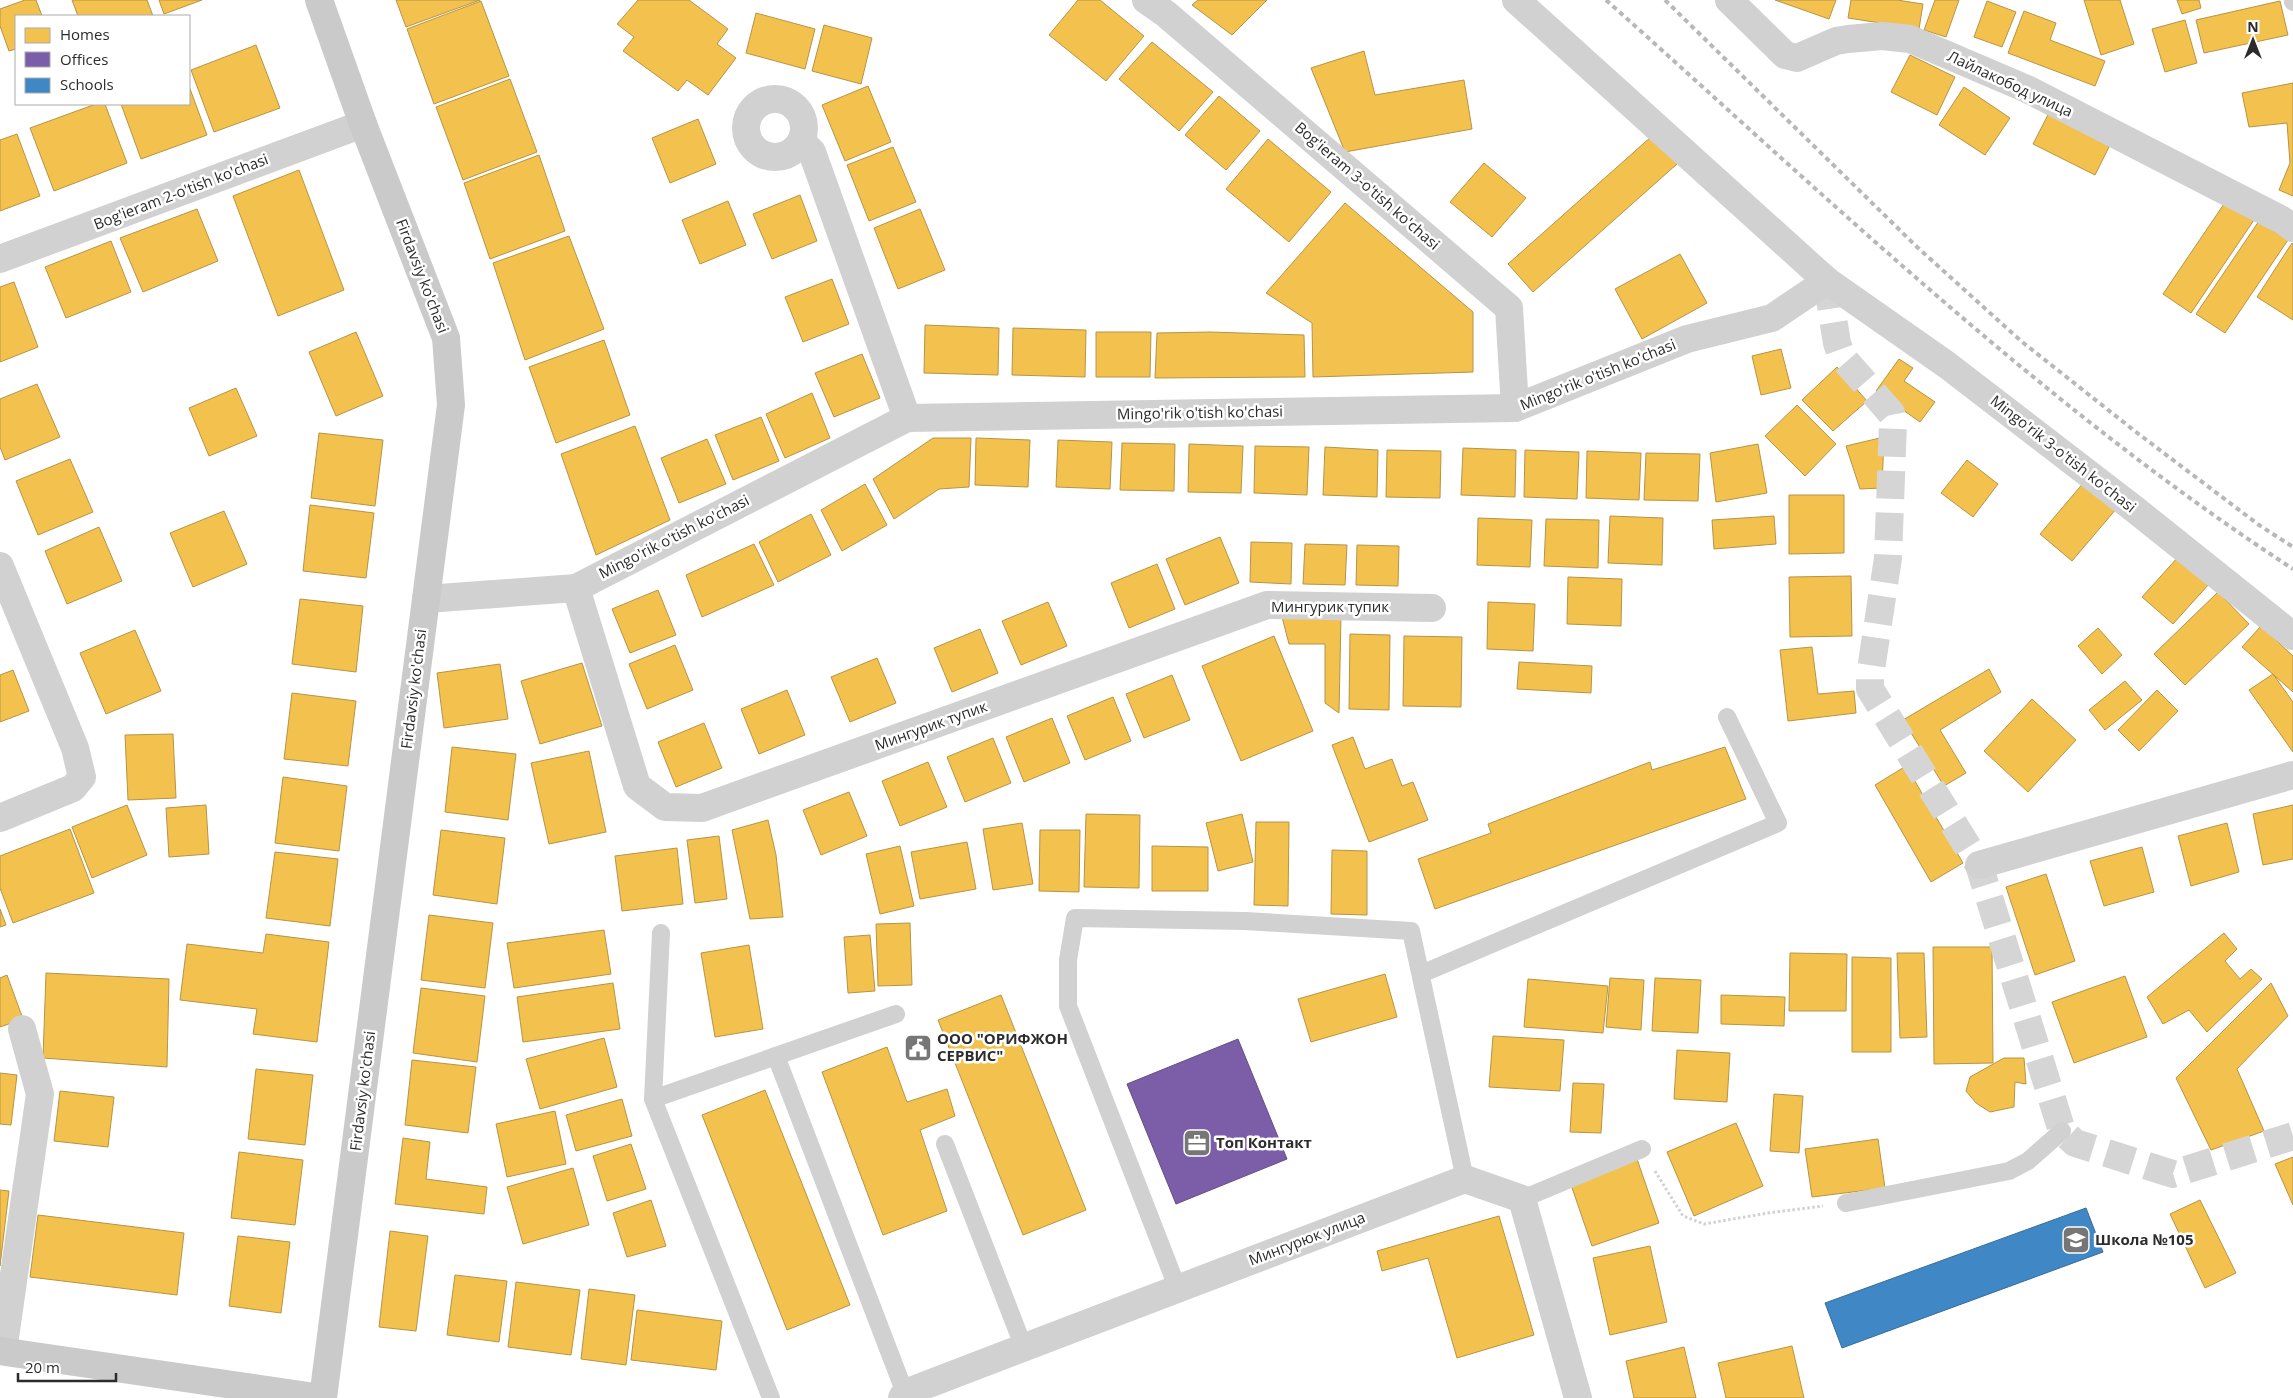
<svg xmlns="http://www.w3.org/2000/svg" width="2293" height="1398" font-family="'Open Sans',sans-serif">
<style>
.homes{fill:#f2c14e;stroke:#b79444}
.offices{fill:#7b5ea7;stroke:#634f82}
.schools{fill:#3f88c5;stroke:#396c97}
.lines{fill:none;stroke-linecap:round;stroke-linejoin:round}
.street-tunnel{stroke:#d5d5d5;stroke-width:28;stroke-dasharray:28 14;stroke-linecap:butt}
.path{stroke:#d1d1d1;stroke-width:3;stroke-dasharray:2.5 2.5;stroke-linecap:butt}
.lane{stroke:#d1d1d1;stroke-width:18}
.street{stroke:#d1d1d1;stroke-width:28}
.secondary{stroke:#cacaca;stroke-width:28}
.rail{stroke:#b8b8b8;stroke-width:4;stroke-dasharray:5 4;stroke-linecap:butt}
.labels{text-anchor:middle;stroke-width:5;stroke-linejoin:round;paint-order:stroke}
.street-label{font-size:15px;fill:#2c2c2c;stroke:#fff}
.poi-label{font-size:15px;font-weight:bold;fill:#2c2c2c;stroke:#fff;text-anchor:start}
</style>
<rect width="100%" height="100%" fill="#fff"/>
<!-- homes -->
<g class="homes">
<path d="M25,0H36L42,16H16V49L9,51L0,26V9Z"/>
<path d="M72,0H147L153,16H78Z"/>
<path d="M159,0H202L164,14Z"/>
<path d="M396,0H480L406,27Z"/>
<path d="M638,0H689L728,29L717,44L736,58L708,95L687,80L678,91L623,51L634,37L617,24Z"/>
<path d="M1078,0H1100L1144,36L1106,81L1049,35Z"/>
<path d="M1198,0H1267L1232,35L1192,5Z"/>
<path d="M1775,0H1836L1829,19Z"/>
<path d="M1851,0H1897L1923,4L1919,29L1848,18Z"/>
<path d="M1935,0H1959L1946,37L1924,30Z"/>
<path d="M2084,0H2120L2134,44L2101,55Z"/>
<path d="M2177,0H2199L2201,8L2182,14Z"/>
<path d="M481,1L509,76L434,104L407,29Z"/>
<path d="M1987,1L2016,12L2002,47L1974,37Z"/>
<path d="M2280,1L2288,35L2204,53L2196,20Z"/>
<path d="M2024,11L2056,23L2050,40L2105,61L2095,86L2008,53Z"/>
<path d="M756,13L815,29L805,69L746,53Z"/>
<path d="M2185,20L2197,63L2165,72L2152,29Z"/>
<path d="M824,25L872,38L861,84L812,71Z"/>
<path d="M1152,42L1213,92L1179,131L1119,79Z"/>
<path d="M256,45L280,108L214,132L191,70Z"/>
<path d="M1364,51L1375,95L1464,80L1472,129L1345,152L1311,68Z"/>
<path d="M1910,55L1955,77L1937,115L1891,92Z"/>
<path d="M510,79L537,152L463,180L436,107Z"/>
<path d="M2293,83V196L2279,190L2290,163L2287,123L2249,127L2242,93Z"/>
<path d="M189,86L207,135L141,159L121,104H189Z"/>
<path d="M868,86L891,142L845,161L822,105Z"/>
<path d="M1964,87L2010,118L1985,155L1939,125Z"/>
<path d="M1219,96L1260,131L1226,170L1185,135Z"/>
<path d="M96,104H105L127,163L54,191L30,128Z"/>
<path d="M2051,109L2113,139L2095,175L2033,144Z"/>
<path d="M698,119L716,164L670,183L652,138Z"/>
<path d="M17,134L40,196L0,211V140Z"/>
<path d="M1652,136L1677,164L1533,292L1508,264Z"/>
<path d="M1268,139L1331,192L1289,242L1226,189Z"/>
<path d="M893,147L916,202L869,221L847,165Z"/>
<path d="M539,155L565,231L490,259L464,183Z"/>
<path d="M1484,163L1526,198L1492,237L1450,202Z"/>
<path d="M299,170L344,290L278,316L233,196Z"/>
<path d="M800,195L817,241L772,259L753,214Z"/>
<path d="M728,201L746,245L700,264L682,220Z"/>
<path d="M2226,201L2254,220L2191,313L2163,294Z"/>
<path d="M1345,203L1473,312V372L1313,377L1312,323L1266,293Z"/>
<path d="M197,209L218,261L143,292L120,238Z"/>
<path d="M920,209L945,270L898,289L874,228Z"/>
<path d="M2259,221L2288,240L2225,333L2196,314Z"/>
<path d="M569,236L604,329L525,360L493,263Z"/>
<path d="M111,241L131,292L66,318L45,267Z"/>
<path d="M2292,243L2293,244V320L2257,297Z"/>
<path d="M1680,254L1707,303L1642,339L1615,289Z"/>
<path d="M832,279L849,324L803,342L785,297Z"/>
<path d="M14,282L38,347L0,362V287Z"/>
<path d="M925,325L999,328L998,375L924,373Z"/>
<path d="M1013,328L1086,330L1085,377L1012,375Z"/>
<path d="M356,332L383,396L336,416L309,352Z"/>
<path d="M1096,332H1151L1150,377H1096Z"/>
<path d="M1210,332L1304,335L1305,377L1155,378L1157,333Z"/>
<path d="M604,340L630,415L556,443L529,367Z"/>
<path d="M1781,349L1791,388L1761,395L1752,356Z"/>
<path d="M862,354L880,398L834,417L815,373Z"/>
<path d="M1899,359L1913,368L1904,381L1935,402L1920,422L1876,391Z"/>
<path d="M1837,367L1867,401L1833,431L1802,400Z"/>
<path d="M37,384L60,437L5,460L0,447V399Z"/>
<path d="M236,388L257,436L209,456L189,408Z"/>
<path d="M812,393L830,438L785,458L766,414Z"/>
<path d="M1797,405L1836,444L1805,476L1765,436Z"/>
<path d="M761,417L779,461L733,480L715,435Z"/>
<path d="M635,426L670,520L596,555L561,454Z"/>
<path d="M319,433L383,440L375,506L311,498Z"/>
<path d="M1884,437L1882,488L1860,489L1846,446Z"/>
<path d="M933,438H971L969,487L939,489L894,519L873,479Z"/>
<path d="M976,438L1030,440L1028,487L975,485Z"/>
<path d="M707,439L726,484L679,503L661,458Z"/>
<path d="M1058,440L1112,442L1110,489L1056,487Z"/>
<path d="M1122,443L1175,444L1174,491L1120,490Z"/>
<path d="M1189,444L1243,446L1241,493L1188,492Z"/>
<path d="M1758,444L1767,493L1716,502L1710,453Z"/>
<path d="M1255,446L1309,447L1307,495L1254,493Z"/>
<path d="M1325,447L1378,450L1377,497L1323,495Z"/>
<path d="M1463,448L1516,450L1515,497L1461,495Z"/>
<path d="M1387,450L1441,451L1440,498L1386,497Z"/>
<path d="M1525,450L1579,452L1577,499L1524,497Z"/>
<path d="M1587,451L1641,453L1639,500L1586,498Z"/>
<path d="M1646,453L1700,454L1698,501L1644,500Z"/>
<path d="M70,459L93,512L38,535L16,481Z"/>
<path d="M1967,460L1998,484L1973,517L1941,493Z"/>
<path d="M2085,481L2117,508L2072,561L2040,534Z"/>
<path d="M865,484L887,525L842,551L821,510Z"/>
<path d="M1789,495H1844V553L1789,554Z"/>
<path d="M310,505L374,513L366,578L303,571Z"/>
<path d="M224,511L247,564L193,587L170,533Z"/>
<path d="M811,514L831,555L778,582L759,542Z"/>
<path d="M1610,516L1663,518L1662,565L1608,563Z"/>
<path d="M1774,516L1776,544L1714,549L1712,520Z"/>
<path d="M1478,518L1532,520L1530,567L1477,565Z"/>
<path d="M1546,519L1599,520L1598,568L1544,566Z"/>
<path d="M99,527L122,581L67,604L45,551Z"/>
<path d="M1220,537L1239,583L1185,605L1166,559Z"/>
<path d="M1251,542L1292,543L1291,584L1250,582Z"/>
<path d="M754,544L774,585L702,617L686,575Z"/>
<path d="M1305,544L1347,545L1345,585L1303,584Z"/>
<path d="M1357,545L1399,546L1398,586L1356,585Z"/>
<path d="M2179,556L2209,584L2173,624L2142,597Z"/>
<path d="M1157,564L1175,609L1129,628L1111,583Z"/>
<path d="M1851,576L1852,636L1790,637L1789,577Z"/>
<path d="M1568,577L1622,579L1621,626L1567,624Z"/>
<path d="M658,590L676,635L630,653L612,609Z"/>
<path d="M2218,592L2249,624L2185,685L2154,654Z"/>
<path d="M300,599L363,606L356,672L292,664Z"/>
<path d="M1048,602L1067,646L1021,665L1002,621Z"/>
<path d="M1488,602L1535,604L1533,651L1487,649Z"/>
<path d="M1341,615L1339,713L1325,703V644H1289L1282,617Z"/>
<path d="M2261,626L2293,656V692L2242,647Z"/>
<path d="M2098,628L2122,655L2102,674L2078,646Z"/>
<path d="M980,629L998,673L952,692L934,648Z"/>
<path d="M135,630L161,691L106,714L80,653Z"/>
<path d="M1350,634L1390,635L1389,710L1349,709Z"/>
<path d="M1274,636L1313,731L1241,761L1202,666Z"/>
<path d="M1404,636L1462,637L1461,707L1403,706Z"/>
<path d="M675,645L693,690L647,709L629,664Z"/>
<path d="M1812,647L1818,694L1854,691L1856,713L1788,721L1780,650Z"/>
<path d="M877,658L896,703L850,722L831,677Z"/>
<path d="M1519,662L1592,666L1591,693L1517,689Z"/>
<path d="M582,663L602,726L540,744L521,681Z"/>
<path d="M500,664L508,719L444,728L437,673Z"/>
<path d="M1989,669L2001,692L1940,730L1966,773L1944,786L1903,720Z"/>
<path d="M13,670L29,711L0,722V675Z"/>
<path d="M2273,674L2293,702V752L2249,690Z"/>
<path d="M1172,675L1190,720L1144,738L1126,694Z"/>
<path d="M2125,681L2142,700L2105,730L2089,710Z"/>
<path d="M787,690L805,735L759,754L741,709Z"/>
<path d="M2157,690L2178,711L2139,751L2118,730Z"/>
<path d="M292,693L356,701L348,766L284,759Z"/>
<path d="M1113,697L1131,741L1085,760L1067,716Z"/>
<path d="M2032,699L2076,740L2028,792L1984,751Z"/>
<path d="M1052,718L1070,763L1024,782L1006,737Z"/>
<path d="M704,723L722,768L676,787L658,742Z"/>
<path d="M173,734L176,798L128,800L125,735Z"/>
<path d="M1353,737L1365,769L1392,759L1402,786L1413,782L1428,820L1369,842L1332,745Z"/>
<path d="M993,738L1011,783L965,802L947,757Z"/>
<path d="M452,747L516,754L508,820L445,812Z"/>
<path d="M1725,747L1746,799L1435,909L1418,859L1491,833L1488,824L1650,762L1652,770Z"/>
<path d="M589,751L606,832L549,844L531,763Z"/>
<path d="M928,762L947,807L900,826L882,781Z"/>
<path d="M1906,766L1963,863L1931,882L1875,785Z"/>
<path d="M283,777L347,786L339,851L275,843Z"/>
<path d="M849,792L867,836L821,855L803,810Z"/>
<path d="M127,805L147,855L92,878L72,827Z"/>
<path d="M206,805L209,854L169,857L166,808Z"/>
<path d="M2293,805V859L2263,865L2253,814Z"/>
<path d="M1086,814L1140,815L1139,888L1084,887Z"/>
<path d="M1242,814L1253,862L1218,871L1206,823Z"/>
<path d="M768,820L776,855L783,917L750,919L732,830Z"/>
<path d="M1256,822H1289L1288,906L1254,905Z"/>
<path d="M1022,823L1033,884L993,890L983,829Z"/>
<path d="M2227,823L2239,872L2191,886L2178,836Z"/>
<path d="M70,829L94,893L13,923L0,888V856Z"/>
<path d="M441,830L505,838L497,904L433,895Z"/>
<path d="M1040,830H1080L1079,892L1039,891Z"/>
<path d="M719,836L727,899L695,903L687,840Z"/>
<path d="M967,842L976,889L920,899L911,852Z"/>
<path d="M900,846L914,906L880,914L866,854Z"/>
<path d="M1152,846L1208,847V891H1152Z"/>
<path d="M2142,847L2154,892L2104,906L2090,861Z"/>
<path d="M677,848L683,904L622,911L615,856Z"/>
<path d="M1332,850L1367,851V915L1331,914Z"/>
<path d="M275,852L338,859L330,926L266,918Z"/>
<path d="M2046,874L2075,961L2035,975L2006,887Z"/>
<path d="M0,909L6,925L0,927Z"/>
<path d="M429,915L493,923L485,988L421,980Z"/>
<path d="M910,923L912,985L878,986L876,924Z"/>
<path d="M604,930L611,974L514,988L507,943Z"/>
<path d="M2224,933L2237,949L2225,961L2240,979L2251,969L2262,979L2207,1032L2189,1010L2163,1024L2147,997Z"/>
<path d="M266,934L329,942L317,1042L253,1034L257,1009L180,1000L187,944L263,953Z"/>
<path d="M870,935L875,991L848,993L844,937Z"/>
<path d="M749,945L763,1029L715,1037L701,953Z"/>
<path d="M1933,947H1992L1993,1063L1934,1064Z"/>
<path d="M1790,953L1847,954L1846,1011H1789Z"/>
<path d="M1897,953H1924L1927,1037L1900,1038Z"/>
<path d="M1852,957L1891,958V1052H1852Z"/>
<path d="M46,973L169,979L167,1067L43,1058Z"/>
<path d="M1385,974L1397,1017L1311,1042L1298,999Z"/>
<path d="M7,975L23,1019L0,1027V978Z"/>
<path d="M2125,976L2147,1037L2074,1063L2052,1002Z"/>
<path d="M1610,978L1644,980L1641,1030L1606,1027Z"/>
<path d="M1655,978L1701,980L1698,1033L1652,1031Z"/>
<path d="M1528,979L1608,986L1603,1033L1524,1027Z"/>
<path d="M613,983L620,1029L523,1042L517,997Z"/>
<path d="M2271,983L2288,1016L2237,1069L2264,1131L2211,1150L2176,1078Z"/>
<path d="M421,988L485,996L477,1062L413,1053Z"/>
<path d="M1001,995L1086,1210L1023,1235L938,1020Z"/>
<path d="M1721,995L1785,997L1784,1026L1721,1024Z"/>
<path d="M1493,1036L1564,1040L1560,1091L1489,1087Z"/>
<path d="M604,1038L617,1087L540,1109L526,1059Z"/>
<path d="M887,1047L907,1102L947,1089L955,1116L920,1130L947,1211L883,1235L822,1072Z"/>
<path d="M1677,1050L1730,1053L1727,1102L1674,1099Z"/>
<path d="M2004,1058H2024L2026,1084L2015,1082L2014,1107L1990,1112L1976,1103L1966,1091L1970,1077Z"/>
<path d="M412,1060L476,1067L468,1133L405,1125Z"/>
<path d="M256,1069L313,1075L305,1145L248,1139Z"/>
<path d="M0,1073L17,1075L11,1125L0,1124Z"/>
<path d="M1573,1083L1604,1084L1601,1133L1570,1132Z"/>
<path d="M765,1090L850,1305L787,1330L702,1115Z"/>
<path d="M60,1091L114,1097L108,1147L54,1141Z"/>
<path d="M1774,1094L1803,1096L1799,1153L1770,1151Z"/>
<path d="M622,1099L632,1136L576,1151L566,1115Z"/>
<path d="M555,1111L566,1164L507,1177L496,1124Z"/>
<path d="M1736,1123L1763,1186L1694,1216L1667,1152Z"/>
<path d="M403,1138L430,1142L426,1179L487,1187L484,1214L395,1204Z"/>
<path d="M1878,1139L1885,1188L1812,1197L1805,1149Z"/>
<path d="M631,1144L646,1189L607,1201L593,1156Z"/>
<path d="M239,1152L303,1160L295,1225L231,1218Z"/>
<path d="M2293,1157V1205L2275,1164Z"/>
<path d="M1637,1159L1659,1223L1592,1246L1570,1182Z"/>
<path d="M573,1168L589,1225L523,1244L507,1187Z"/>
<path d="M0,1190L9,1191L0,1266Z"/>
<path d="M651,1200L666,1246L627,1257L613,1213Z"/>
<path d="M2200,1200L2236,1273L2205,1288L2170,1214Z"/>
<path d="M38,1215L184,1233L177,1295L30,1277Z"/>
<path d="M1499,1216L1534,1335L1457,1358L1428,1258L1382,1271L1377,1251Z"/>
<path d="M390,1231L428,1236L416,1331L379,1327Z"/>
<path d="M238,1236L290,1242L281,1313L229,1306Z"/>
<path d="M1650,1246L1667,1322L1610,1335L1593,1258Z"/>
<path d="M455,1275L507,1281L499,1342L447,1335Z"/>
<path d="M516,1282L580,1290L571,1355L508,1347Z"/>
<path d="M589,1289L635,1295L626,1365L581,1359Z"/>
<path d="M637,1310L722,1321L716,1370L631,1360Z"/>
<path d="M1792,1346L1804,1398H1726L1718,1363Z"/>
<path d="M1684,1347L1696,1398H1634L1626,1361Z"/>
</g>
<!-- offices -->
<path class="offices" d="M1238,1039L1287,1159L1176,1204L1127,1084Z"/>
<!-- schools -->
<path class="schools" d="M2086,1208L2103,1252L1842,1348L1825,1303Z"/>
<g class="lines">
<!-- street-tunnel -->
<path class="street-tunnel" d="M1827,281L1837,343L1842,357L1891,413L1893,423L1888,558L1870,676V689L1979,865L2062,1131L2075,1143L2173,1174L2293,1136"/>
<!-- path -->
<path class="path" d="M1655,1171L1683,1216L1704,1224L1768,1213L1823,1206"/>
<!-- lane -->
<g class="lane">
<path d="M2293,0V2"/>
<path d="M661,933L653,1099L771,1398"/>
<path d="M1421,974L1778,823L1727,717"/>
<path d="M776,1056L905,1393"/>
<path d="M653,1099L896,1014"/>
<path d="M945,1144L1024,1348"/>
<path d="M1522,1199L1642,1149"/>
<path d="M1846,1203L2009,1171L2028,1161L2062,1131"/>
<path d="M1177,1287L1068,1006V960L1075,918L1245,921L1411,931L1465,1179"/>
</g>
<!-- street -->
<g class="street">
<path d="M1146,0L1166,14L1509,308L1515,408"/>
<path d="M1729,0L1785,55L1797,58L1836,41L1848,39L1882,36L1910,39L2027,89L2282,220L2293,228"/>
<circle cx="775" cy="128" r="29"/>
<path d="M802,142L812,152L907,418"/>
<path d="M0,259L363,124"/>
<path d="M1827,281L1947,365L2133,508L2293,636"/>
<path d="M0,566L75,748L82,777L73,788L0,818"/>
<path d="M576,588L637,786L665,807L702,808L1267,605L1432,608"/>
<path d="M426,599L576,588L907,418L1515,408L1687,339L1772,318L1827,281L1516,0"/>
<path d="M1979,865L2293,775"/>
<path d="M3,1351L40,1094L22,1029"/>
<path d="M902,1398L905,1393L1465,1179L1522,1199L1578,1398"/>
</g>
<!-- secondary -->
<g class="secondary">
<path d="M319,0L363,124L446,338L451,405L323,1398"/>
<path d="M0,1351L322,1398"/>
</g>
<!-- rail -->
<g class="rail">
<path d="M1606,0C1828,198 2043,406 2293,569"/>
<path d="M1665,0L1917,247L2021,341L2136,432L2259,525L2293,547"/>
</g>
</g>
<!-- icons -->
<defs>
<g id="civic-square" transform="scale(1.4375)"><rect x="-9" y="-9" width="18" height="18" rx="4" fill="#767676" stroke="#fff"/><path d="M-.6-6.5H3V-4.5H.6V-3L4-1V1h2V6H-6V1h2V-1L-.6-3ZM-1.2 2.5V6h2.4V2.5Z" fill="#fff"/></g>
<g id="office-square" transform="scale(1.4375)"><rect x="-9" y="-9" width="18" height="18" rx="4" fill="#767676" stroke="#fff"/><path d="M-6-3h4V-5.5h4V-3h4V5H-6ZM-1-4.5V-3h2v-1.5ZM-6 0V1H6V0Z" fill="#fff"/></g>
<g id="school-square" transform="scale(1.4375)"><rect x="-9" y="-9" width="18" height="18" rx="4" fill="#767676" stroke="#fff"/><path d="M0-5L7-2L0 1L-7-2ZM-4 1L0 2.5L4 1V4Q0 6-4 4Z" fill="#fff"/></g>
</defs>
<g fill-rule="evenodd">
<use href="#civic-square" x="918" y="1048"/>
<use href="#office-square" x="1197" y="1143"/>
<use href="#school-square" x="2076" y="1240"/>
</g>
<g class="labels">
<!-- street labels -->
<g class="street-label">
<text transform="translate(2010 84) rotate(25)" y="5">Лайлакобод улица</text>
<text transform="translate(1367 186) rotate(41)" y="5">Bog'ieram 3-o'tish ko'chasi</text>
<text transform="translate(181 192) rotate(-21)" y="5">Bog'ieram 2-o'tish ko'chasi</text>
<text transform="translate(422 276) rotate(69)" y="5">Firdavsiy ko'chasi</text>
<text transform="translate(1598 375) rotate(-22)" y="5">Mingo'rik o'tish ko'chasi</text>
<text transform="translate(1200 413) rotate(-1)" y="5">Mingo'rik o'tish ko'chasi</text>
<text transform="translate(2063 454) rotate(38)" y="5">Mingo'rik 3-o'tish ko'chasi</text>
<text transform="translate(674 537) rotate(-27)" y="5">Mingo'rik o'tish ko'chasi</text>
<text x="1330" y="612">Мингурик тупик</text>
<text transform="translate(414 689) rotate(-83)" y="5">Firdavsiy ko'chasi</text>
<text transform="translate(931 726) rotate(-20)" y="5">Мингурик тупик</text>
<text transform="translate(363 1091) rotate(-83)" y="5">Firdavsiy ko'chasi</text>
<text transform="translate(1307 1239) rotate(-21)" y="5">Мингурюк улица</text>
</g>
<!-- poi labels -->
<g class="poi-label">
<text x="937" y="1044">ООО "ОРИФЖОН<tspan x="937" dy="17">СЕРВИС"</tspan></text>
<text x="1216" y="1148">Топ Контакт</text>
<text x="2095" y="1245">Школа №105</text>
</g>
</g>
<!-- legend -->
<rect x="15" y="15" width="175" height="90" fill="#ffffff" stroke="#ababab"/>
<rect x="25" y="28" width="25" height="15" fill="#f2c14e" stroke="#ababab"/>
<text x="60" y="40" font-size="15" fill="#2c2c2c">Homes</text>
<rect x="25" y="52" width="25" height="15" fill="#7b5ea7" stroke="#ababab"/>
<text x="60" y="65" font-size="15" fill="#2c2c2c">Offices</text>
<rect x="25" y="78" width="25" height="15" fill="#3f88c5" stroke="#ababab"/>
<text x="60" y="90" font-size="15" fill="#2c2c2c">Schools</text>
<!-- north arrow -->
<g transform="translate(2253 40)" stroke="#ffffff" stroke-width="4" paint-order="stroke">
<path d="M0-4L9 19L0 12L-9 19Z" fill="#2c2c2c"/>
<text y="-8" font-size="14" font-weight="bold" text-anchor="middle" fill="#2c2c2c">N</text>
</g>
<!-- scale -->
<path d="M18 1373v8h98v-8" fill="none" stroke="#2c2c2c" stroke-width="2.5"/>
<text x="25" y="1373" font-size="15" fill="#2c2c2c" stroke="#ffffff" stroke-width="4" paint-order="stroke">20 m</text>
</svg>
